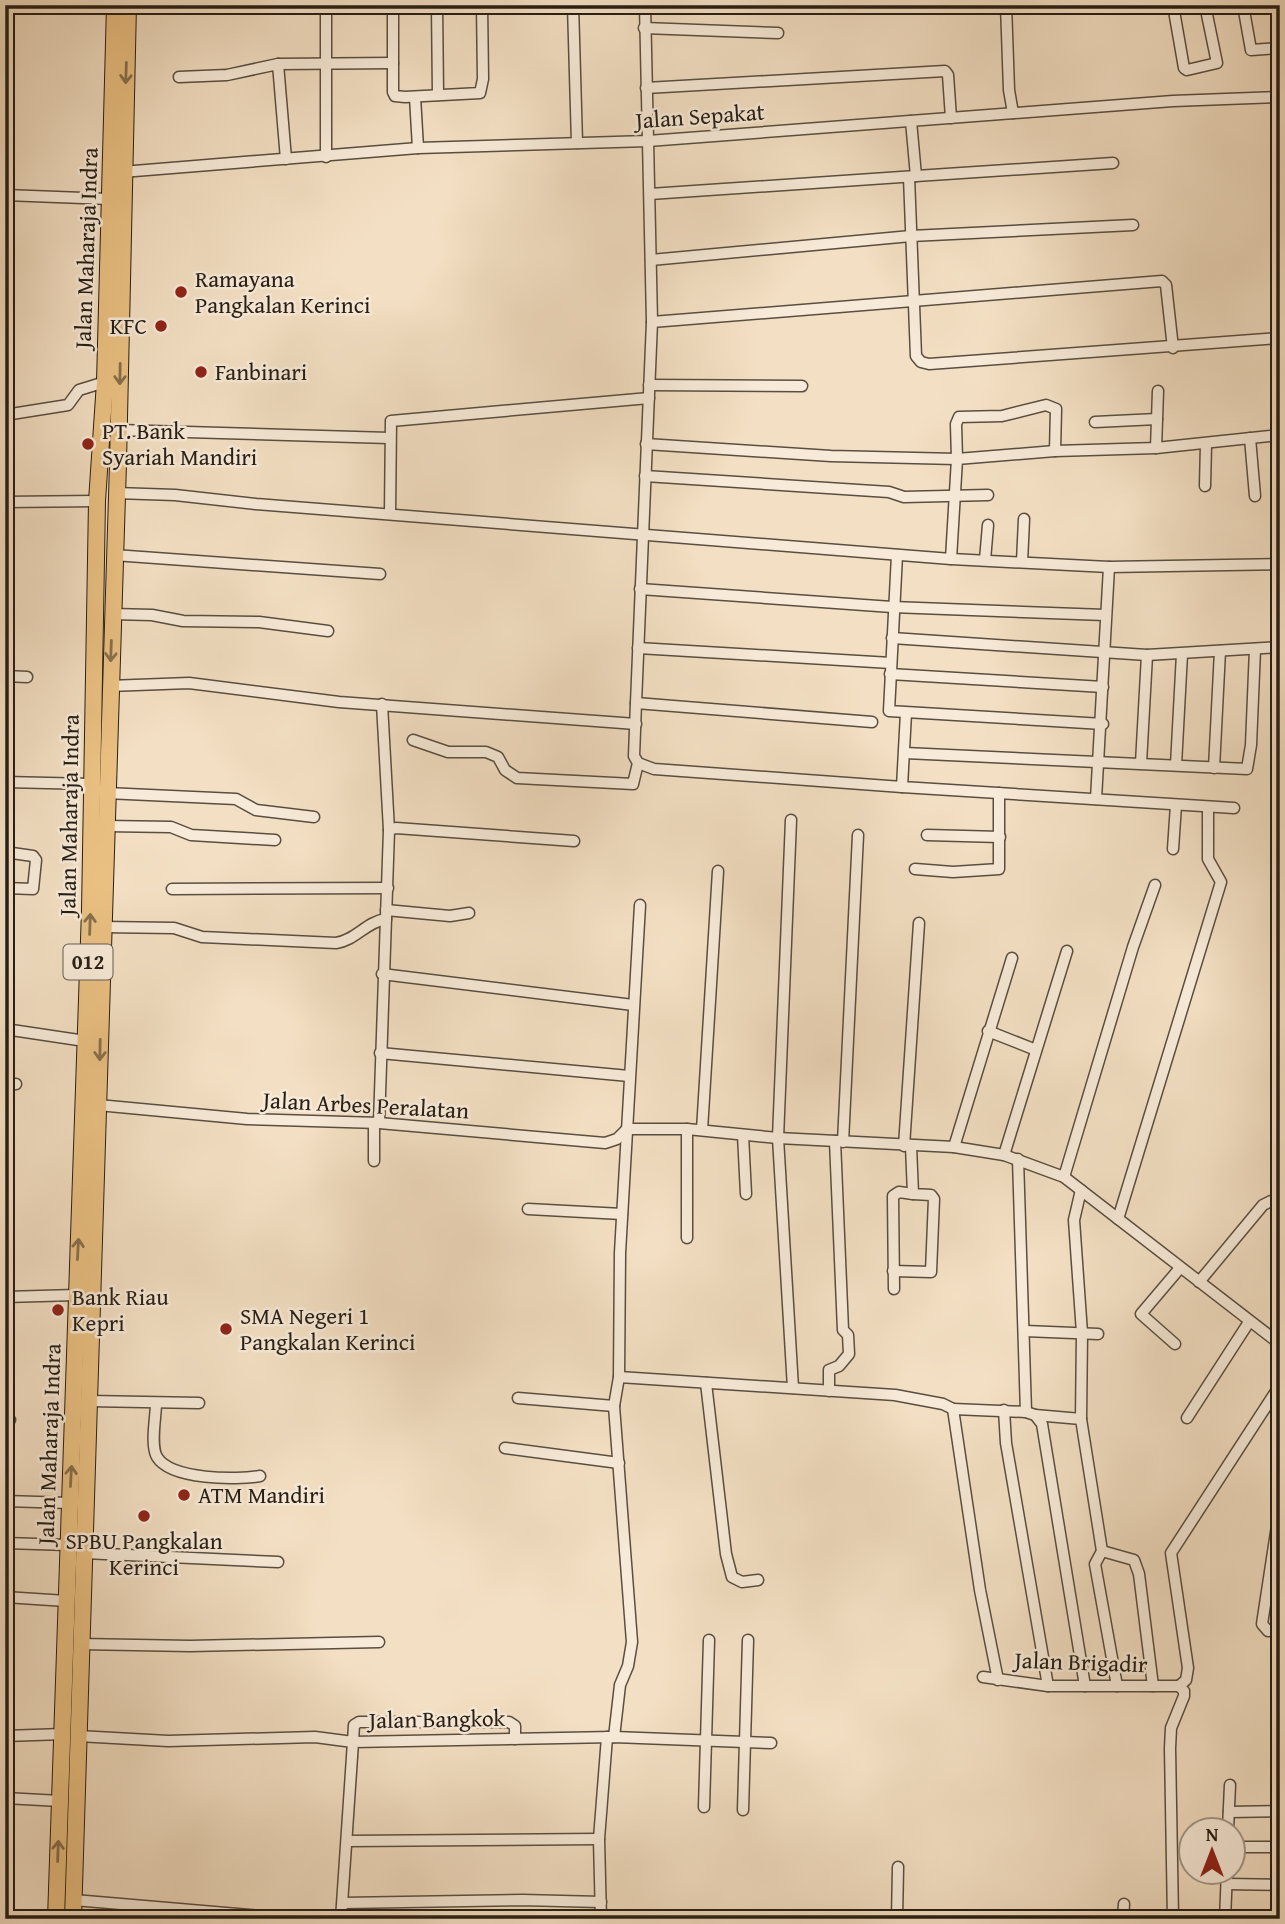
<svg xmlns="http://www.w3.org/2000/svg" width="1285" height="1924" font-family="'Gentium Book Plus',serif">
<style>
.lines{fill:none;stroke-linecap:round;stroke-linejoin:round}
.minor-casing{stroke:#594e40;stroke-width:13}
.highway-casing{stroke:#261e15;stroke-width:18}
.minor{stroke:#f7ead8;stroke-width:10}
.highway{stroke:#eac082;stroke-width:16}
.oneway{stroke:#886f4c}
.poi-dot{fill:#8f2418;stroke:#f7ead8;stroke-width:2.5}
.labels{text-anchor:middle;stroke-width:5;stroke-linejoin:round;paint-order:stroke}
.shield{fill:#f7ead8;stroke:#655b50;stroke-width:2}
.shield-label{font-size:21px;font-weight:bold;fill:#261e15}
.street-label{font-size:23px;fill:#261e15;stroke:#f7ead8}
.poi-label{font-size:23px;fill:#261e15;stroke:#f7ead8;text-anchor:start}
</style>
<rect width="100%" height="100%" fill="#f3dfc3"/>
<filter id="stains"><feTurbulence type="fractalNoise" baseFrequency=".00286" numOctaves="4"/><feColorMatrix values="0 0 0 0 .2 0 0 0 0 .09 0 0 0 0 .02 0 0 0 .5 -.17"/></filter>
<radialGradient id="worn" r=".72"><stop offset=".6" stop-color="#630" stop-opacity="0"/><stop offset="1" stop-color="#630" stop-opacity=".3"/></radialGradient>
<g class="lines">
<!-- minor casing -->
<g class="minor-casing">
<g id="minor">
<path d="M326,5V157"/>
<path d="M393,5V92L395,96L405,97L480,93L483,79L482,5"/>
<path d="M437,5L438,95"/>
<path d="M573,5L577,143"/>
<path d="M1006,5L1009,90L1013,113"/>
<path d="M1173,5L1184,68L1187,70L1217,63L1205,5"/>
<path d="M1243,5L1251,50L1280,48"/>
<path d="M644,28L778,33"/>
<path d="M278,64L393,63"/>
<path d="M179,77L227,75L278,64L286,159"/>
<path d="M646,88L945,71L948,75L951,118"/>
<path d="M415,97L418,148"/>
<path d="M122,172L418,148L648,141L1173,101L1280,97"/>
<path d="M916,176L1113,163"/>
<path d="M909,177L916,356L921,362L929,364L1280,338"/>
<path d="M650,194L916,176L911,121"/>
<path d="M5,195L109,199"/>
<path d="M651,260L911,236L1133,225"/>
<path d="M652,322L1162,281L1166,285L1173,348"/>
<path d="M649,385L802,386"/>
<path d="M5,415L68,405L79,390L105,382"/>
<path d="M1095,422L1157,419"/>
<path d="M118,430L389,438"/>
<path d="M1250,438L1255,496"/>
<path d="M646,444L831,456L957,459L956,424L959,417L1002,416L1046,405L1056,409L1055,451"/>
<path d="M1156,448L1158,391"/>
<path d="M645,476L889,492L904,497L988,495"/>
<path d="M1205,486L1206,444"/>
<path d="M116,493L175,495L256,504L951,559L1109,567L1280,564"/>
<path d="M5,502L97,501"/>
<path d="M390,514L391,421L649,398"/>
<path d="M114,555L380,574"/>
<path d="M897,555L889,711L1103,724"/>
<path d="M951,559L957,459L1055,451L1156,448L1280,435"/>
<path d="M985,560L988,525"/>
<path d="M1022,562L1024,519"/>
<path d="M640,589L892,607L1105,615"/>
<path d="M112,614L152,615L183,621L259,622L328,631"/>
<path d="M892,638L1147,655L1280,647"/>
<path d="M638,648L891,663"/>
<path d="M890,674L1103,687"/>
<path d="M5,676L27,677"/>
<path d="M109,686L189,683L339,702L636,724"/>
<path d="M636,703L872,722"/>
<path d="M382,704L389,830"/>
<path d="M906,713L902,787L1234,808"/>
<path d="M413,740L448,752H486L498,757L505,770L517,778L633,784L638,763L634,756L636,703L652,322L645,5"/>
<path d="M905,753L1247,769L1251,745L1255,649"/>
<path d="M638,763L654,769L902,787"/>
<path d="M1141,763L1147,655"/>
<path d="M1176,765L1182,654"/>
<path d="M1214,768L1220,651"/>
<path d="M5,782L91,784"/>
<path d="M106,793L236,799L256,810L314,817"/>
<path d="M1096,799L1109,567"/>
<path d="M791,820L778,1138L793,1388"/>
<path d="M106,826L171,827L191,835L275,840"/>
<path d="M927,835L1000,837"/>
<path d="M1173,849L1176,805"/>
<path d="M5,852L33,856L36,860L33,889L5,888"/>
<path d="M915,869L953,872L999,869V793"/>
<path d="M172,889L388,888"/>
<path d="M386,910L450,916L469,913"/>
<path d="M103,927L174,928L202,937L336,943C356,940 366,922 386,919"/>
<path d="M382,974L633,1005"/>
<path d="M5,1029L85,1041"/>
<path d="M988,1031L1036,1050"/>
<path d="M380,1053L629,1076"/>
<path d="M5,1085L16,1084"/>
<path d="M98,1105L247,1119L379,1123L605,1143L617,1139L627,1129"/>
<path d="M374,1123V1161"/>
<path d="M379,1123L389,830L396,828L574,841"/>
<path d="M627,1129H687L778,1138L954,1147L1004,1155L1064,1177L1280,1344"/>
<path d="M687,1129V1238"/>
<path d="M702,1130L718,871"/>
<path d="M743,1135L746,1194"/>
<path d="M843,1142L858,835"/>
<path d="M904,1146L919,923"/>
<path d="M954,1147L1012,958"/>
<path d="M1004,1155L1067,951"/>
<path d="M1018,1159L1026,1412"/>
<path d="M1064,1177L1133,947L1155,885"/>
<path d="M528,1209L622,1214"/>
<path d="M1118,1219L1221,882L1208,859V807"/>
<path d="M893,1271L931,1272L934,1199L931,1195L913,1194L911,1146"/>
<path d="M1199,1282L1263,1205L1271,1201L1280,1206"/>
<path d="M894,1289L893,1196L899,1192L913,1194"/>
<path d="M5,1297L76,1295"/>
<path d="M1025,1331L1098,1334"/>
<path d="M1175,1344L1141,1314L1180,1268"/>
<path d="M5,1369H8"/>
<path d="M619,1377L895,1395L943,1404L953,1409L980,1590L998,1680"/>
<path d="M706,1383L726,1554L732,1577L742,1582L758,1580"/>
<path d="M829,1391V1370L839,1366L849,1354L848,1335L843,1330L835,1141"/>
<path d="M518,1398L614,1406"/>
<path d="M89,1401L199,1403"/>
<path d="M156,1403C156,1417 150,1445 157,1457C171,1480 237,1480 260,1476"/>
<path d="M953,1409L1026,1412L1035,1415L1042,1424L1085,1686"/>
<path d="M1004,1410L1006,1443L1048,1686"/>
<path d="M1035,1415L1081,1419L1102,1551L1095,1564L1117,1686"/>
<path d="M1187,1418L1249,1322"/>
<path d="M1081,1419L1082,1333L1074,1220L1081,1190"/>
<path d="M5,1420H10"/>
<path d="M505,1448L619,1463"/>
<path d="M5,1501L70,1503"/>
<path d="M1280,1506L1262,1624L1268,1631L1280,1629"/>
<path d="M5,1543L68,1545"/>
<path d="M1102,1551L1134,1560L1139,1574L1153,1686"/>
<path d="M84,1553L278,1562"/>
<path d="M5,1597L66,1601"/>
<path d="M80,1644L190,1646L379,1642"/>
<path d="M983,1677L1048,1686H1179"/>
<path d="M5,1736L63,1734"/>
<path d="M78,1736L168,1741L315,1737L353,1742L354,1725L359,1722H509L515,1726V1739"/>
<path d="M614,1737L620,1685L628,1666L632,1642L614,1406L619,1377L620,1253L640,905"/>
<path d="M5,1798L60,1801"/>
<path d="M704,1807L709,1640"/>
<path d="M743,1810L748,1640"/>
<path d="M1229,1812L1280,1811"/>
<path d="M1228,1829L1230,1785"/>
<path d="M348,1841L599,1839"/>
<path d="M1232,1847H1280"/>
<path d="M1227,1884L1280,1885"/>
<path d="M74,1900L296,1919"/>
<path d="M343,1903L522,1900L601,1902"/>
<path d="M341,1919L353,1742L614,1737L771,1743"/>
<path d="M601,1919L599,1839L607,1737"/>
<path d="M897,1919L898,1867"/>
<path d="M1123,1919L1124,1904"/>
<path d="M1173,1919L1170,1748L1171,1728L1184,1696V1691L1179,1686L1186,1680L1188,1668L1171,1553L1280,1385"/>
<path d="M1225,1919L1227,1871"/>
</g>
</g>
<!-- highway casing -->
<g class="highway-casing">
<g id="highway">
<path d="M56,1919L90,910L97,501L105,382L115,5"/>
<path d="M73,1919L118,464L128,5"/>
</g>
</g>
<!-- minor -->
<use href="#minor" class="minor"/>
<!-- highway -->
<use href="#highway" class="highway"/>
</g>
<!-- one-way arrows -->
<defs><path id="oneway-shaft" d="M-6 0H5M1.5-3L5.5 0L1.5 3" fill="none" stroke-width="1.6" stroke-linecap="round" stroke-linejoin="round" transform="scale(1.75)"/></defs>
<g class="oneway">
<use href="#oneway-shaft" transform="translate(126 73) rotate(92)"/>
<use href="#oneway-shaft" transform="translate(120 374) rotate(91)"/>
<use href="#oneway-shaft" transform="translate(111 651) rotate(92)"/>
<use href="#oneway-shaft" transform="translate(90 924) rotate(-88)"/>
<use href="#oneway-shaft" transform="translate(100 1050) rotate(91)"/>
<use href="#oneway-shaft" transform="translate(78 1249) rotate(-87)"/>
<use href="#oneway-shaft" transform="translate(71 1476) rotate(-87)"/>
<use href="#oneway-shaft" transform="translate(58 1851) rotate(-88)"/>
</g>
<!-- markers -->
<g class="poi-dot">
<circle cx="181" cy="292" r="7"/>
<circle cx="161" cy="326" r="7"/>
<circle cx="201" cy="372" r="7"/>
<circle cx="88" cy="444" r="7"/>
<circle cx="58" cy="1310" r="7"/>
<circle cx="226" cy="1329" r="7"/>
<circle cx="184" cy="1495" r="7"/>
<circle cx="144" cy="1516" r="7"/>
</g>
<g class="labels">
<!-- shield labels -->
<rect class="shield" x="63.5" y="944.5" width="49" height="35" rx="5"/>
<g class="shield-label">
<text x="88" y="969">012</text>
</g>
<!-- street labels -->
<g class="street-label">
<text transform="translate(700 116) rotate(-4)" y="8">Jalan Sepakat</text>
<text transform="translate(86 248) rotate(-88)" y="8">Jalan Maharaja Indra</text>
<text transform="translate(69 815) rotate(-89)" y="8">Jalan Maharaja Indra</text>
<text transform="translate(366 1105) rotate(3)" y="8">Jalan Arbes Peralatan</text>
<text transform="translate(49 1444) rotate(-88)" y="8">Jalan Maharaja Indra</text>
<text transform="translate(1081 1662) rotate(2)" y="8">Jalan Brigadir</text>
<text transform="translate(437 1719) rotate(-1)" y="8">Jalan Bangkok</text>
</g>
<!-- poi labels -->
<g class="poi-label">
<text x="195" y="287">Ramayana<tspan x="195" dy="26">Pangkalan Kerinci</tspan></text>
<text x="147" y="334" text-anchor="end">KFC</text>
<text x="215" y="380">Fanbinari</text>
<text x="102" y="439">PT. Bank<tspan x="102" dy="26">Syariah Mandiri</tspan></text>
<text x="72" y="1305">Bank Riau<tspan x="72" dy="26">Kepri</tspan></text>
<text x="240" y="1324">SMA Negeri 1<tspan x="240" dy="26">Pangkalan Kerinci</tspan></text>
<text x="198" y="1503">ATM Mandiri</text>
<text x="144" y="1549" text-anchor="middle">SPBU Pangkalan<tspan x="144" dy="26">Kerinci</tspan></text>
</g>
</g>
<!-- margin -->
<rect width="1285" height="1924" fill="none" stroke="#f3dfc3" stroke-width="28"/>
<rect x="7" y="7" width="1271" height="1910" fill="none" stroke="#261e15" stroke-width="3.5"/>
<rect x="14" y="14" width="1257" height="1896" fill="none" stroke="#261e15" stroke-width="2"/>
<!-- north arrow -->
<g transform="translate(1212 1851)"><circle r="33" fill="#f7ead8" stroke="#a3988a" stroke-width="2"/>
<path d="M0-5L12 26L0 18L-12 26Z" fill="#8f2418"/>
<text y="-10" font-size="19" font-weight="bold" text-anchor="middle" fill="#261e15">N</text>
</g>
<rect width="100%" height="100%" filter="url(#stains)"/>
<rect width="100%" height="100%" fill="url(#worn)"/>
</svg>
